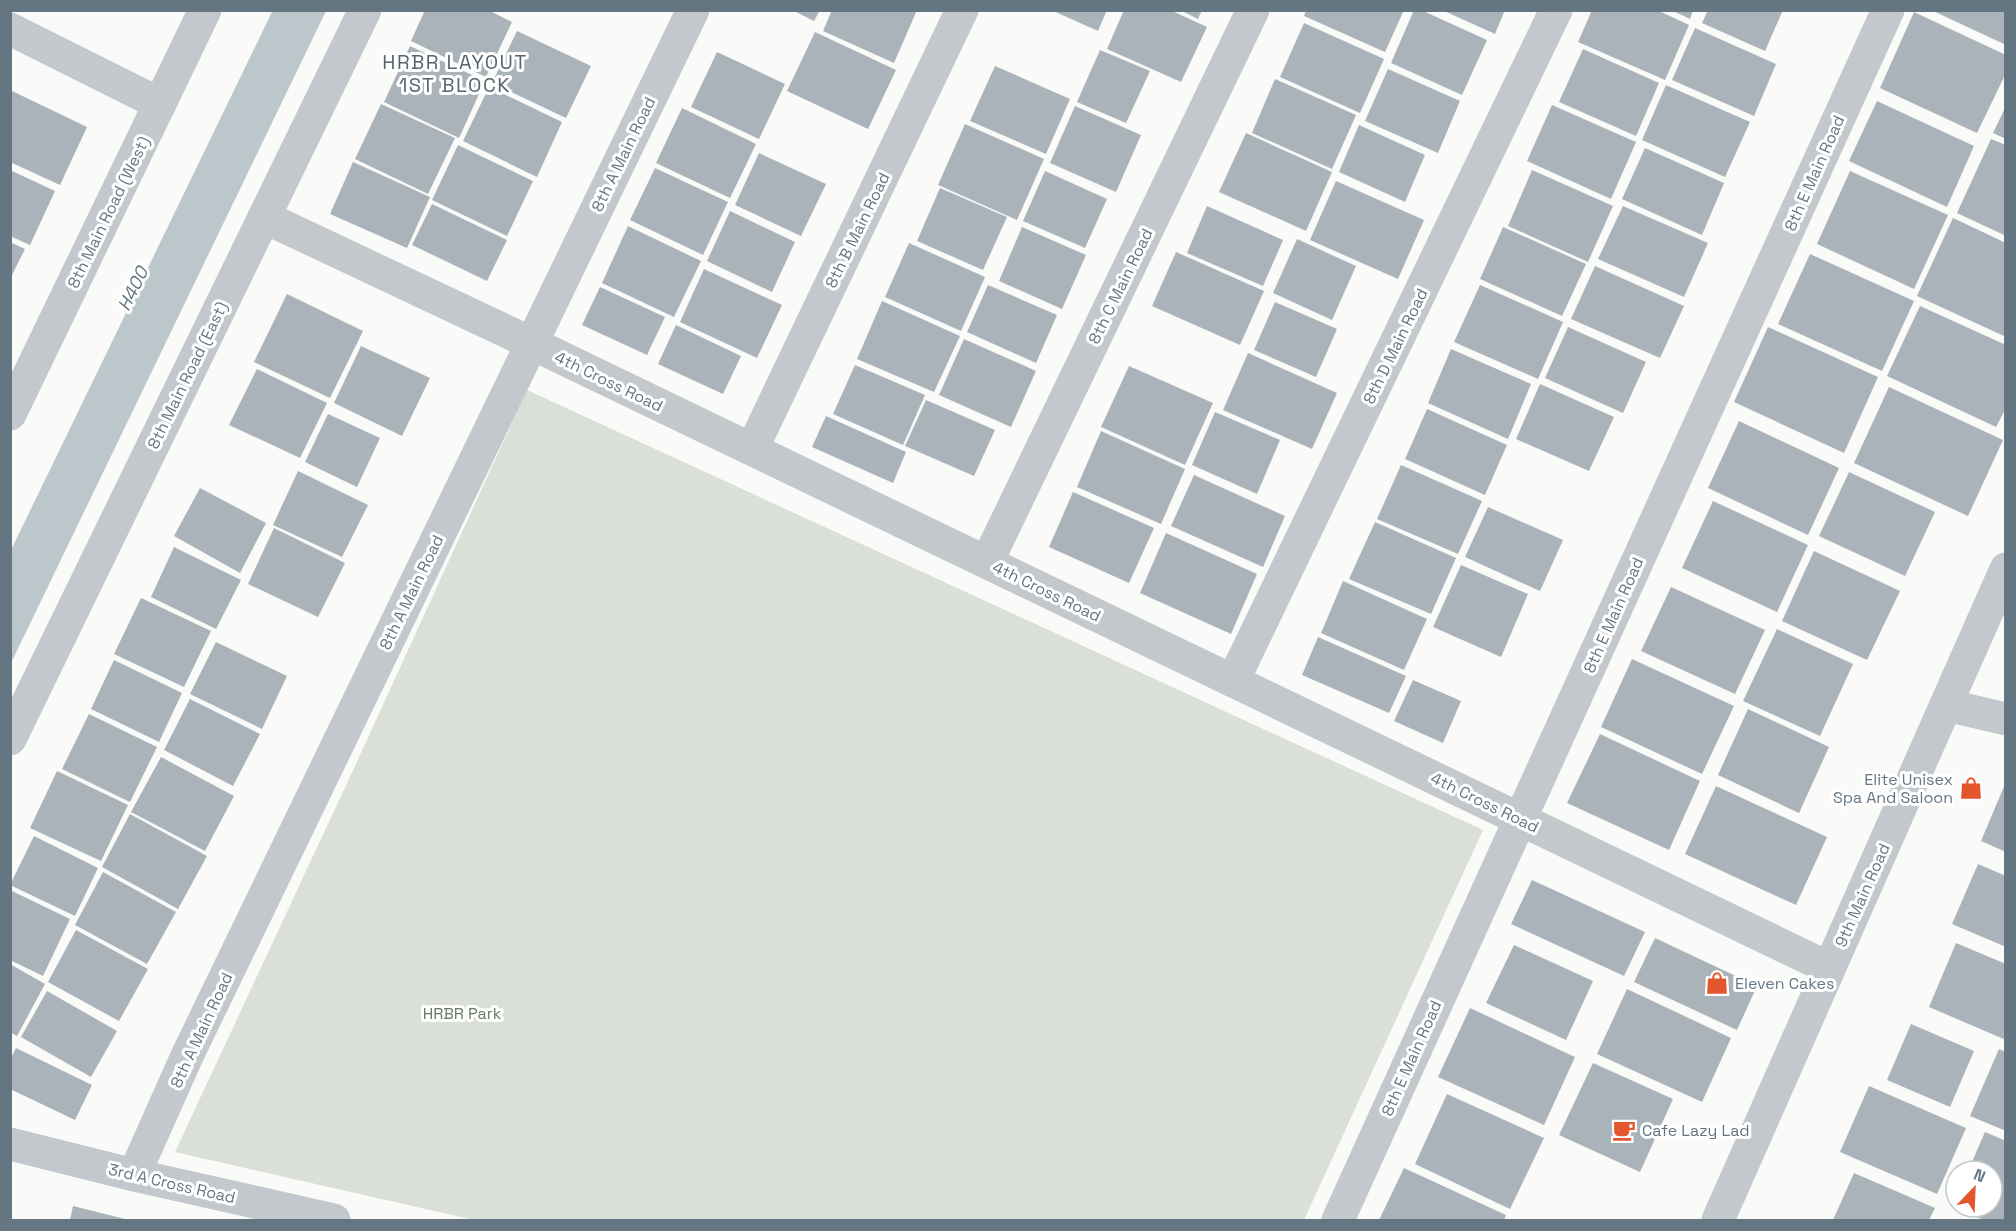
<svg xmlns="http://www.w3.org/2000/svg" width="2016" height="1231" font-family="'Space Grotesk',sans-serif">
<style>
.green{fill:#dadfd7}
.water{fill:#bbc7cb}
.building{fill:#aab3b9}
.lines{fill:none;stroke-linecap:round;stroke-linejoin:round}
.minor{stroke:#c3c8cc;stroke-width:33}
.labels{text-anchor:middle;stroke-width:6;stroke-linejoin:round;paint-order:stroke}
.street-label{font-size:16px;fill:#657683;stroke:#fff}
.poi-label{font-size:16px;fill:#657683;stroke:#fff;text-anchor:start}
.park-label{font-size:16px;fill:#687a64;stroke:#fff}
.water-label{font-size:18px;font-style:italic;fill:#60757c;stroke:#fff}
.quarter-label{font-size:20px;letter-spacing:1.5px;fill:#57646e;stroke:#fff}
</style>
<rect width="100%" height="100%" fill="#fafaf8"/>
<!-- green -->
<path class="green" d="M527,390L1483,830L1304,1220H474L175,1152L355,766Z"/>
<!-- water -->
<path class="water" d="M273,10L326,11L11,663V550Z"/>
<!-- building -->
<g class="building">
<path d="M425,10H488L512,22L486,77L411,41Z"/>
<path d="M792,10H820L814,21Z"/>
<path d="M832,10H917L894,63L823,31Z"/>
<path d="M1051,10H1107L1098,31Z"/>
<path d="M1124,10H1170L1207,27L1181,82L1107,49Z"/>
<path d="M1180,10H1202L1198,19Z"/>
<path d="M1306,10H1404L1385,52L1304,16Z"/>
<path d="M1414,10H1421L1487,40L1462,95L1391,63Z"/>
<path d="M1442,10H1505L1495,34Z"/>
<path d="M1592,10H1657L1689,25L1665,80L1578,42Z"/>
<path d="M1671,10H1693L1690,19Z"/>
<path d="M1708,10H1783L1765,51L1702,23Z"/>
<path d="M1931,10H2006V45Z"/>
<path d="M1914,12L2006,55V73L1977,133L1880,88Z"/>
<path d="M1304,23L1384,59L1360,113L1280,77Z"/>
<path d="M1695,28L1776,64L1754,116L1672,80Z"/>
<path d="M517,31L591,66L566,118L492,83Z"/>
<path d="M815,32L896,70L868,129L787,91Z"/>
<path d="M410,46L485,81L459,138L384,102Z"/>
<path d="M1583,49L1659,83L1636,136L1559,102Z"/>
<path d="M1100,50L1150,71L1126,123L1077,102Z"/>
<path d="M717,52L785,84L759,139L691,107Z"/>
<path d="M995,66L1070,99L1046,154L970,121Z"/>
<path d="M1388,69L1460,101L1438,153L1365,121Z"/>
<path d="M1275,79L1356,115L1332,169L1252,133Z"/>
<path d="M1666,85L1750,122L1725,177L1642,140Z"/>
<path d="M489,87L562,122L537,177L463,141Z"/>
<path d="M10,90L87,127L60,185L10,162Z"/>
<path d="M1877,101L1974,146L1947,207L1849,161Z"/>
<path d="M381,104L455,138L428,194L355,159Z"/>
<path d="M1552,105L1636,142L1611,199L1527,161Z"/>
<path d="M1075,106L1141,135L1116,192L1050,163Z"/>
<path d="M2006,106V139L1993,133Z"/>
<path d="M682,108L756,144L730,198L656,163Z"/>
<path d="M965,124L1044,159L1017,220L938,185Z"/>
<path d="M1359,125L1425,155L1405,202L1339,172Z"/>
<path d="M1246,133L1332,172L1306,231L1219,192Z"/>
<path d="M1991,139L2006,145V236L1957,213Z"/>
<path d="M458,145L533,181L507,236L432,200Z"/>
<path d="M1645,148L1724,183L1702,235L1622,199Z"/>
<path d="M759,153L826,184L801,236L735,205Z"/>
<path d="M353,162L430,197L407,248L330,214Z"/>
<path d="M655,168L728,202L703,255L630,220Z"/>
<path d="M10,170L55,191L30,245L10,236Z"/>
<path d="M1532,170L1613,206L1588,262L1508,226Z"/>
<path d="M1045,171L1107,199L1085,248L1023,221Z"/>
<path d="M1850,171L1948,215L1914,289L1817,244Z"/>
<path d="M1336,181L1424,220L1398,279L1310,240Z"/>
<path d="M940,188L1007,217L983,270L917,241Z"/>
<path d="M432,204L507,240L487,281L412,245Z"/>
<path d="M1207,206L1283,240L1263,286L1187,253Z"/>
<path d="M1623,206L1708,243L1684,297L1598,259Z"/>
<path d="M730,211L795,242L772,292L707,261Z"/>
<path d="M1953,218L2006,243V337L1917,296Z"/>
<path d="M628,226L701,261L674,317L602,283Z"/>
<path d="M1022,227L1086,255L1062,309L999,281Z"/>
<path d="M1503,227L1586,264L1562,316L1480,279Z"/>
<path d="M1297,239L1356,266L1332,320L1273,293Z"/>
<path d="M10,242L25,249L10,279Z"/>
<path d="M909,243L985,277L961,331L885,297Z"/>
<path d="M1176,252L1264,291L1240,345L1152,306Z"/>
<path d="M1810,254L1914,301L1882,371L1778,324Z"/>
<path d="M1595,266L1684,306L1660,358L1571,319Z"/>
<path d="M704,269L782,305L757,358L680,322Z"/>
<path d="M988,285L1057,315L1036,363L967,332Z"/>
<path d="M1480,285L1563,322L1538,379L1454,342Z"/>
<path d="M600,287L665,317L647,355L582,325Z"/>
<path d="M287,294L363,331L330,398L254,362Z"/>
<path d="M882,301L960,336L934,392L857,359Z"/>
<path d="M1275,302L1337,329L1316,377L1254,350Z"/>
<path d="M1920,306L2006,345V408L1996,427L1887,376Z"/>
<path d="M676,325L741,356L723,394L658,364Z"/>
<path d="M1568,327L1646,362L1623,413L1545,378Z"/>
<path d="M1768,327L1878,377L1844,453L1734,402Z"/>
<path d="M964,339L1036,371L1011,427L939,395Z"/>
<path d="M361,346L430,378L402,436L334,403Z"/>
<path d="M1451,349L1531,384L1508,439L1428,403Z"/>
<path d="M1248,353L1337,393L1312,449L1223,410Z"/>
<path d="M855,365L925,395L903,445L833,414Z"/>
<path d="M1129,366L1213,403L1185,465L1101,427Z"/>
<path d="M257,369L327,403L300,458L229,425Z"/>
<path d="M1540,384L1614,417L1589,471L1516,439Z"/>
<path d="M1889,387L2003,440L1968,516L1854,463Z"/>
<path d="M926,400L995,430L974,476L905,446Z"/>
<path d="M1427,409L1507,445L1485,495L1405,459Z"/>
<path d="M1215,412L1280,440L1257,494L1192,465Z"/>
<path d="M328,414L380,438L357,487L305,462Z"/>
<path d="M826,416L906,452L893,483L812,447Z"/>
<path d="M1739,421L1839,468L1808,535L1708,488Z"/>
<path d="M1101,431L1185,469L1161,524L1077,487Z"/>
<path d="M1401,465L1482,501L1458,554L1377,519Z"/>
<path d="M298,471L368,505L342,557L273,525Z"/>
<path d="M1849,472L1935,512L1905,576L1819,536Z"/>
<path d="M1194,475L1285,516L1263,567L1171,526Z"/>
<path d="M200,488L266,523L240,573L174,536Z"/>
<path d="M1073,492L1154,528L1129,583L1049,547Z"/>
<path d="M1713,501L1808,545L1777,612L1682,568Z"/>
<path d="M1488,507L1563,540L1540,591L1465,557Z"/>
<path d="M1375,522L1456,558L1431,614L1349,579Z"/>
<path d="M274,528L345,563L318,617L248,584Z"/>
<path d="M1166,533L1257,574L1231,634L1140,593Z"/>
<path d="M174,547L241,580L216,629L151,597Z"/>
<path d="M1814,551L1900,591L1867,660L1782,621Z"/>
<path d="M1461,565L1528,594L1501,657L1433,627Z"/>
<path d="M1343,581L1427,619L1404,670L1321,633Z"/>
<path d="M1671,587L1765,630L1735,694L1641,651Z"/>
<path d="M141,598L211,631L184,687L114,654Z"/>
<path d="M1777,629L1853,664L1820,736L1743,701Z"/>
<path d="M1318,637L1406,676L1389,713L1302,675Z"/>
<path d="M216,642L287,676L262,729L190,694Z"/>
<path d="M1632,659L1734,706L1702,774L1601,727Z"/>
<path d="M114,660L182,693L159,742L91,709Z"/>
<path d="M1413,680L1461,701L1443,743L1394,721Z"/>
<path d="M190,699L260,734L233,786L164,750Z"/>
<path d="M1748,709L1829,747L1799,813L1718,775Z"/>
<path d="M89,714L157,747L130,802L62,769Z"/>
<path d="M1600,734L1700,781L1669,850L1567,803Z"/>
<path d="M161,757L234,796L205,851L131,812Z"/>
<path d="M57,771L128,805L101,861L30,828Z"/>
<path d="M2005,784H2006V852L1981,841Z"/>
<path d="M1716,786L1827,837L1796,905L1685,854Z"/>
<path d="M130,814L207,856L178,909L102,867Z"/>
<path d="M34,836L98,868L75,916L10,885Z"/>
<path d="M1978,864L2006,876V947L1952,924Z"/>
<path d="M103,872L176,912L147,964L75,925Z"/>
<path d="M1532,880L1645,932L1624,976L1511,924Z"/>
<path d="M10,890L70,919L43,976L10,960Z"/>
<path d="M76,930L148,969L119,1021L48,982Z"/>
<path d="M1655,938L1757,986L1737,1030L1634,982Z"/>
<path d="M1956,943L2006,964V1040L1929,1007Z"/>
<path d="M1514,945L1593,981L1566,1040L1486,1003Z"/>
<path d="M10,964L45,984L17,1036L10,1032Z"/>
<path d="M1627,989L1731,1038L1702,1102L1597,1054Z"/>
<path d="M47,991L117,1031L91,1077L21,1037Z"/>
<path d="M1470,1008L1575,1057L1544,1125L1438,1077Z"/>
<path d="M1911,1024L1974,1051L1950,1107L1887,1080Z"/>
<path d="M16,1048L92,1085L75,1120L10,1089V1060Z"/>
<path d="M1999,1049L2006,1052V1131L1970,1116Z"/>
<path d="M1593,1063L1673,1099L1640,1172L1559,1135Z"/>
<path d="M1869,1086L1966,1128L1937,1194L1840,1152Z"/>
<path d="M1447,1094L1544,1138L1510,1209L1415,1164Z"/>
<path d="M1985,1132L2006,1141V1220H1984L1952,1207L1956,1199V1207H1992V1171H1968Z"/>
<path d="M1404,1168L1506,1215L1504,1220H1379Z"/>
<path d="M1854,1173L1935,1208L1929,1220H1833Z"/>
<path d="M73,1206L129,1220H70Z"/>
</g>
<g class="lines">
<!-- minor -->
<g class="minor">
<path d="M10,29L160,104"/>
<path d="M264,217L531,343L1829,968"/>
<path d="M10,414L205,10"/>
<path d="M752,449L962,10"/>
<path d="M987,562L1253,10"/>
<path d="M1233,681L1556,10"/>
<path d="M1946,705L2006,719"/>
<path d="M10,739L365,10"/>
<path d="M10,1144L134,1175L334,1220"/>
<path d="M134,1175L187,1056L693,10"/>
<path d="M1338,1220L1888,10"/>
<path d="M1718,1220L2006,569"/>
</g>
</g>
<!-- icons -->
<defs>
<g id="shop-bare" transform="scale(1.8)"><path d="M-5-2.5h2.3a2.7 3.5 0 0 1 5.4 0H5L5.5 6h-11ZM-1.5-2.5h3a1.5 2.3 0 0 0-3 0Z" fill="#e4572e" stroke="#fff" stroke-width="2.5" paint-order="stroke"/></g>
<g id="cafe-bare" transform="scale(1.8)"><path d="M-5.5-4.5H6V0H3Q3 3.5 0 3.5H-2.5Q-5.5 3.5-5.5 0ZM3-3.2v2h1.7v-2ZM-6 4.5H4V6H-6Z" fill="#e4572e" stroke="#fff" stroke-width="2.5" paint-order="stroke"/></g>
</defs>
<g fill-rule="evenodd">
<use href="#shop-bare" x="1971" y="788"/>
<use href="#shop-bare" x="1717" y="983"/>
<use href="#cafe-bare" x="1624" y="1130"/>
</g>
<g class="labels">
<!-- street labels -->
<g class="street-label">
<text transform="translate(623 154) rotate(-64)" y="6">8th A Main Road</text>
<text transform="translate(1814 173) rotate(-66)" y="6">8th E Main Road</text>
<text transform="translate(108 212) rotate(-64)" y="6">8th Main Road (West)</text>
<text transform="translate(857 230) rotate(-64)" y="6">8th B Main Road</text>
<text transform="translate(1120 286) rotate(-64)" y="6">8th C Main Road</text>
<text transform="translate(1395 346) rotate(-64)" y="6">8th D Main Road</text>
<text transform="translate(187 375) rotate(-64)" y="6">8th Main Road (East)</text>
<text transform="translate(609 381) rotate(26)" y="6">4th Cross Road</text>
<text transform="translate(1047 591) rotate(26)" y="6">4th Cross Road</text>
<text transform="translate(411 592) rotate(-64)" y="6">8th A Main Road</text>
<text transform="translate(1613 615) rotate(-66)" y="6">8th E Main Road</text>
<text transform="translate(1485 802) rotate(26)" y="6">4th Cross Road</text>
<text transform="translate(1862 895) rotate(-66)" y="6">9th Main Road</text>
<text transform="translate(201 1030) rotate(-65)" y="6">8th A Main Road</text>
<text transform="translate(1411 1058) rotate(-66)" y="6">8th E Main Road</text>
<text transform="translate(172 1183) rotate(13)" y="6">3rd A Cross Road</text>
</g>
<!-- poi labels -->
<g class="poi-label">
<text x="1953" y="785" text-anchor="end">Elite Unisex<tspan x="1953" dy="18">Spa And Saloon</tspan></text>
<text x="1735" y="989">Eleven Cakes</text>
<text x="1642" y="1136">Cafe Lazy Lad</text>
</g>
<!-- park labels -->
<g class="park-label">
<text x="462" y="1019">HRBR Park</text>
</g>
<!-- water labels -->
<g class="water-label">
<text transform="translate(133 289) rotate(-64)" y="6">H400</text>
</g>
<!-- quarter labels -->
<g class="quarter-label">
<text x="455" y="69">HRBR LAYOUT<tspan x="455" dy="23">1ST BLOCK</tspan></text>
</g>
</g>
<!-- border -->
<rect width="2016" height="1231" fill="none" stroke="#657683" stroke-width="24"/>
<!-- north arrow -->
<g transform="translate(1974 1189) rotate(23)"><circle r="28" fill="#ffffff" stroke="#c1c8cd" stroke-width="1.5"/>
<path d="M0-4.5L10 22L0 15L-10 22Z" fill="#e4572e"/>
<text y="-9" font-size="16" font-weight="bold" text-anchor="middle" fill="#657683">N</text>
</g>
</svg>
